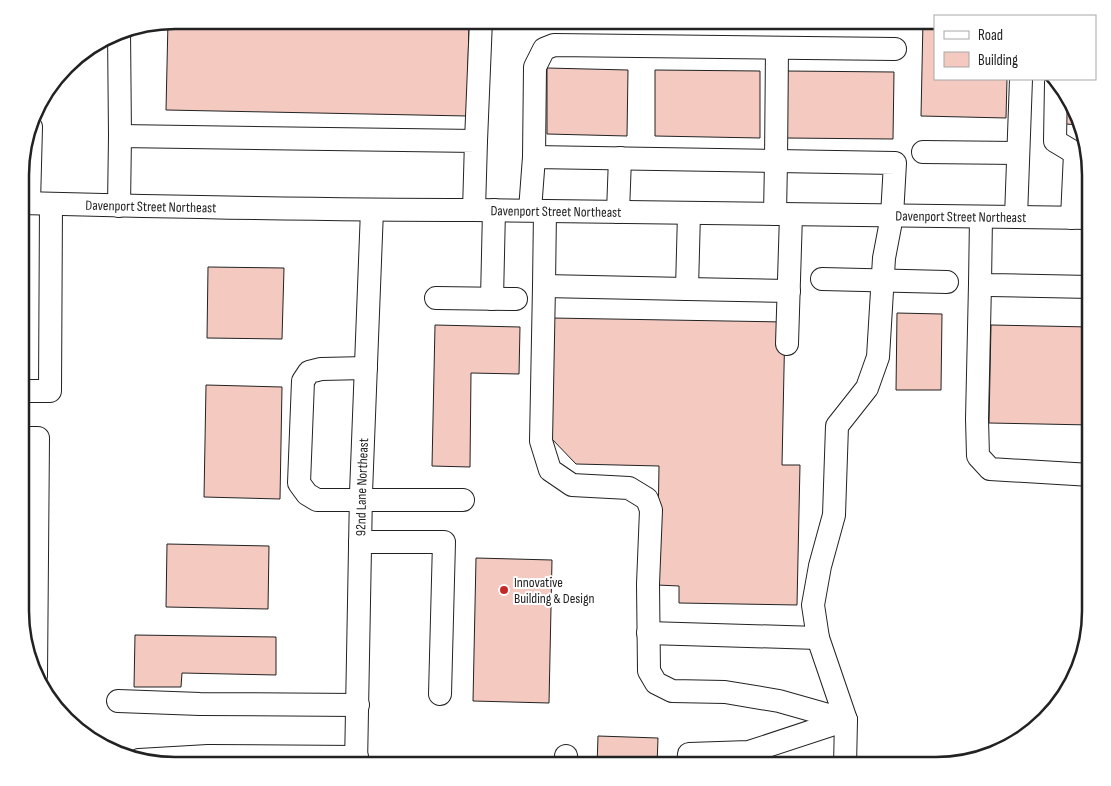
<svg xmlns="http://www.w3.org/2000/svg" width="1111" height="786" font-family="'Sofia Sans Condensed',sans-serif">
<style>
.building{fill:#f3c9c0;stroke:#222}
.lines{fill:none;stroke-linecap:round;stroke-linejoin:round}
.minor-casing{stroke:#222;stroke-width:24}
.minor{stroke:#fff;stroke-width:22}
.poi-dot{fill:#c62828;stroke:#fff;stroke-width:2}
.labels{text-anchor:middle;stroke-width:4;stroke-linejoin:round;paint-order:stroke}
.street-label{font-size:14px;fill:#222;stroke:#fff}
.poi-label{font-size:14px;fill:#222;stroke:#fff;text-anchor:start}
.rim{fill:none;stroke:#222;stroke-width:2.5}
</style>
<rect width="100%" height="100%" fill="#fff"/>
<!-- building -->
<g class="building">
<path d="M174,20H381L469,22L467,116L166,110L168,21Z"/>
<path d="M923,20H935V79H1007L1006,118L921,116Z"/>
<path d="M547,68L628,70L627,136L547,134Z"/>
<path d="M655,70L760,71V138L655,136Z"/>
<path d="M787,71L894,72L893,139L786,138Z"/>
<path d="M1066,95L1075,106L1080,125L1066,124Z"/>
<path d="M208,267L284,268L282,339L207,338Z"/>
<path d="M897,313L942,314L941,390H896Z"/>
<path d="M552,318L785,322L782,465H800L797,605L679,603V586L657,585L659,466L576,464L550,437Z"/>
<path d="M435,325L520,327L519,374L471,373L470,467L432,466Z"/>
<path d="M991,325L1091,327V425L989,423Z"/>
<path d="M206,385L282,387L280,499L204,497Z"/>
<path d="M167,544L269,546L268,609L166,607Z"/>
<path d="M476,558L552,560L549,703L473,701Z"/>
<path d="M135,635L276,637V675L182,673L181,687H134Z"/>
<path d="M598,736L658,738L657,766H597Z"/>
</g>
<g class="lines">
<!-- minor casing -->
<g class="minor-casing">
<g id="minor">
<path d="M119,31L120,136"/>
<path d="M1056,83L1055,141L1075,153"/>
<path d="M476,141L481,20"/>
<path d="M923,152L1018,153"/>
<path d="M534,157L535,67L544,49L554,45L895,49"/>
<path id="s1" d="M21,203C172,207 323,210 474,210L1091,218"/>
<path d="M29,203L31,127"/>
<path d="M119,206L120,136L476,141L474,210"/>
<path d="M530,210L534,157L895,163L892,216L884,258L878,357L867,388L837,426L834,515L820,566L813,605L818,638L846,720L845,766"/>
<path d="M545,211L544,286L687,289"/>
<path d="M618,212L620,158"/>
<path d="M689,213L687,289L789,291"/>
<path d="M775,214L776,161L777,48"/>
<path d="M981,217L980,284L989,285L1091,287"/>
<path d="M1016,217L1021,79"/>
<path d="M1072,218L1075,153H1088"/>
<path d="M822,279L947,282"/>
<path d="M980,284L977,419L978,456L990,469L1091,475"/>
<path d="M544,286L541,441L550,470L572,485L629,488L647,499L651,510L648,584L649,671L656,683L672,691L725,692L779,701L846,720"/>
<path d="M436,298L516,299"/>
<path d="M492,299L494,210"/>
<path d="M787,344L791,215"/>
<path d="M366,368L321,369L309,372L303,381L299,483L307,494L317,500H463"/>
<path d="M21,391H50L51,204"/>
<path d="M21,438H38L36,676"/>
<path d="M360,542H444L440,694"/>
<path d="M648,633L818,638"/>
<path d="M118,701L200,704L358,705"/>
<path d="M139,760L208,756L357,757"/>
<path id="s2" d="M356,766L361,493L372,210"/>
<path d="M566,766V756"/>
<path d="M688,766L689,754L749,752L846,720"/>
</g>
</g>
<!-- minor -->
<use href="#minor" class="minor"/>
</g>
<!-- markers -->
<circle class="poi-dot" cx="504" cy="590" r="5"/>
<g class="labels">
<!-- street labels -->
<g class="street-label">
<text dy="5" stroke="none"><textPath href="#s1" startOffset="130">Davenport Street Northeast</textPath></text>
<text dy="5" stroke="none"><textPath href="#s1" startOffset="535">Davenport Street Northeast</textPath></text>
<text dy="5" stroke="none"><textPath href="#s1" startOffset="940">Davenport Street Northeast</textPath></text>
<text dy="5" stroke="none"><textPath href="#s2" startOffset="279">92nd Lane Northeast</textPath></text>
</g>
<!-- poi labels -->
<g class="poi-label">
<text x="514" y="587">Innovative<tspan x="514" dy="16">Building &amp; Design</tspan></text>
</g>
</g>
<!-- crop -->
<path d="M0 0H1111V786H0ZM175 29H936A146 146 0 0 1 1082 175V611A146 146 0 0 1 936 757H175A146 146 0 0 1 29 611V175A146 146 0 0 1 175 29Z" fill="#fff" fill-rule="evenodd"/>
<path class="rim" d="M175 29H936A146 146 0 0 1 1082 175V611A146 146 0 0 1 936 757H175A146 146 0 0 1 29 611V175A146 146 0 0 1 175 29Z"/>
<!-- legend -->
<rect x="934" y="15" width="162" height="65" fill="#ffffff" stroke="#a7a7a7"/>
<rect x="944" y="31" width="25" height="8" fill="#ffffff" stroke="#a7a7a7"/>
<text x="978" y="40" font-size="15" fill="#222222">Road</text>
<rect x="944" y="52" width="25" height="15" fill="#f3c9c0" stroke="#a7a7a7"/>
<text x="978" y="65" font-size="15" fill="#222222">Building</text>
</svg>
